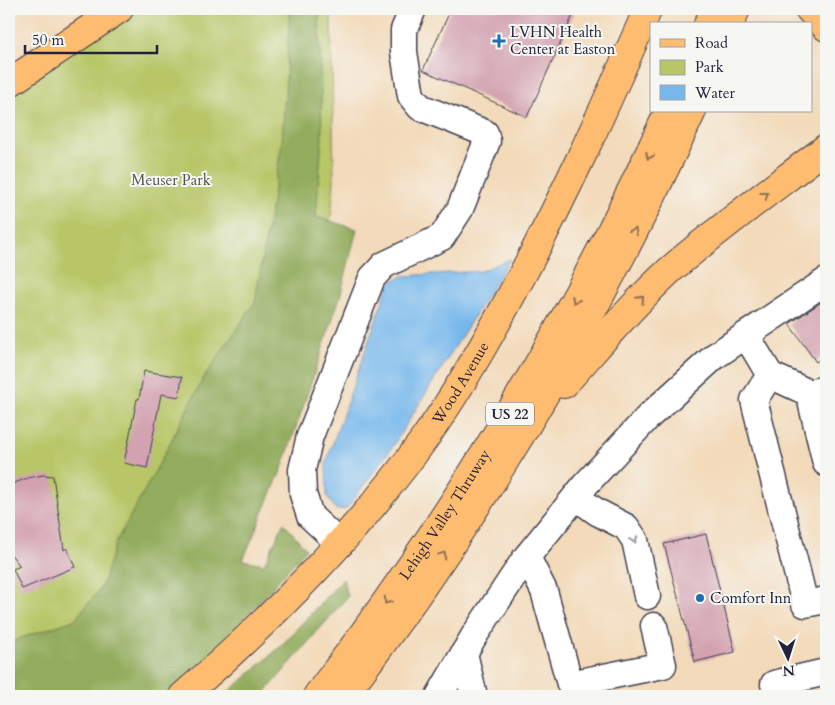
<svg xmlns="http://www.w3.org/2000/svg" width="835" height="705" font-family="Cardo,serif">
<style>
.green{fill:#b8c668;stroke:#6d7452}
.forest{fill:#92ab5c;stroke:#5a664c}
.water{fill:#77b8ec;stroke:#4c6d94}
.building{fill:#d3a2b1}
.lines{fill:none;stroke-linecap:round;stroke-linejoin:round}
.minor-casing{stroke:#413e4e;stroke-width:29}
.major-casing{stroke:#413e4e;stroke-width:30}
.highway-casing{stroke:#413e4e;stroke-width:30}
.minor{stroke:#fff;stroke-width:26}
.major{stroke:#febc70;stroke-width:28}
.highway{stroke:#febc70;stroke-width:28}
.oneway{stroke:#906f56}
.oneway2{stroke:#9c9ca7}
.poi-dot{fill:#1f6fb2;stroke:#f6f6f2;stroke-width:2}
.labels{text-anchor:middle;stroke-width:4;stroke-linejoin:round;paint-order:stroke}
.shield{fill:#f6f6f2;stroke:#626272;stroke-width:1}
.shield-label{font-size:14px;font-weight:bold;fill:#22223b}
.poi-label{font-size:15px;fill:#22223b;stroke:#f6f6f2;text-anchor:start}
.park-label{font-size:15px;fill:#4f5348;stroke:#f6f6f2}
.street-label{font-size:15px;fill:#22223b;stroke:#f6f6f2}
</style>
<rect width="100%" height="100%" fill="#f6f6f2"/>
<filter id="ink" filterUnits="userSpaceOnUse"><feTurbulence type="fractalNoise" baseFrequency=".02" numOctaves="2"/><feDisplacementMap in="SourceGraphic" scale="10" xChannelSelector="R" yChannelSelector="G"/><feConvolveMatrix kernelMatrix="1 2 1 2 8 2 1 2 1" color-interpolation-filters="sRGB"/></filter>
<filter id="wash" filterUnits="userSpaceOnUse"><feTurbulence type="fractalNoise" baseFrequency=".0096" numOctaves="4" result="noise"/><feDisplacementMap in="SourceGraphic" scale="20" xChannelSelector="R" yChannelSelector="G"/><feGaussianBlur stdDeviation="1.12" result="paint"/><feColorMatrix in="noise" values="0 0 0 0 0 0 0 0 0 0 0 0 0 0 0 0 0 1.4 0 .05"/><feComposite in="paint" operator="in"/></filter>
<g filter="url(#wash)">
<rect width="100%" height="100%" fill="#f3daba"/>
<!-- green -->
<path class="green" d="M119,9H331L334,182L331,218L324,250L164,696H9V83Z"/>
<!-- forest -->
<g class="forest">
<path d="M290,9H319L322,138L316,217L357,229L340,297L283,466L243,560L264,564L284,523L306,549C261,600 218,654 164,696H9V644L21,638L74,620L101,588L116,542L159,464L203,379L255,302L282,143Z"/>
<path d="M343,579L348,596L262,696H224L280,647Z"/>
</g>
<!-- water -->
<path class="water" d="M510,259L391,449L346,509L336,510L327,496L326,463L389,283L403,276L481,271Z"/>
<g id="blocks">
<!-- building -->
<g class="building">
<path d="M451,9H565L574,13L527,117L423,70Z"/>
<path d="M826,299V355L816,362L789,324Z"/>
<path d="M144,371L182,377L179,397L161,394L147,468L124,463L137,399H139Z"/>
<path d="M43,475L53,476L64,550L67,548L75,567L22,589L13,569L20,566L9,552V485L28,478Z"/>
<path d="M706,534L735,652L695,662L664,544Z"/>
</g>
</g>
</g>
<g filter="url(#ink)">
<use href="#blocks" fill-opacity="0" stroke="#413e4e" stroke-width="1"/>
<g class="lines">
<!-- minor casing -->
<g class="minor-casing">
<g id="minor">
<path d="M746,335L770,375L809,393L826,389"/>
<path d="M770,375L754,400L805,604L826,600"/>
<path d="M809,393L826,463"/>
<path d="M576,497L597,512L626,527L635,540L647,596"/>
<path d="M340,544L310,516L303,494L302,470L310,436L372,278L384,265L442,237L460,209L487,141L485,133L420,107L411,96L404,52V30L413,9"/>
<path d="M527,557L544,591L570,684L663,665L654,626"/>
<path d="M464,653L474,696"/>
<path d="M439,696L474,636L525,559L586,484L649,416L715,356L826,281"/>
<path d="M777,696L774,684L826,672"/>
</g>
</g>
<!-- major casing -->
<g class="major-casing">
<g id="major">
<path d="M9,83L119,9"/>
<path id="s1" d="M183,696C272,619 356,534 425,438C455,396 481,351 506,305C559,209 604,109 648,9"/>
</g>
</g>
<!-- highway casing -->
<g class="highway-casing">
<g id="highway">
<path d="M809,9L826,27"/>
<path d="M708,24L715,9"/>
<path d="M730,24L736,9"/>
<path d="M564,384C598,346 632,305 670,270C720,227 774,188 826,148"/>
<path id="s2" d="M317,696C456,514 574,319 669,111"/>
<path d="M343,696C481,515 597,318 692,111"/>
</g>
</g>
<!-- minor -->
<use href="#minor" class="minor"/>
<!-- major -->
<use href="#major" class="major"/>
<!-- highway -->
<use href="#highway" class="highway"/>
</g>
<!-- one-way arrows -->
<defs><path id="oneway-chevron" d="M-2-3.5L2.5 0L-2 3.5" fill="none" stroke-width="1.6" stroke-linecap="round" stroke-linejoin="round" transform="scale(1.25)"/></defs>
<g class="oneway">
<use href="#oneway-chevron" transform="translate(649 156) rotate(115)"/>
<use href="#oneway-chevron" transform="translate(765 195) rotate(-38)"/>
<use href="#oneway-chevron" transform="translate(634 231) rotate(-64)"/>
<use href="#oneway-chevron" transform="translate(641 299) rotate(-47)"/>
<use href="#oneway-chevron" transform="translate(575 300) rotate(118)"/>
<use href="#oneway-chevron" transform="translate(443 555) rotate(-56)"/>
<use href="#oneway-chevron" transform="translate(387 601) rotate(126)"/>
</g>
<use class="oneway2" href="#oneway-chevron" transform="translate(634 540) rotate(70)"/>
</g>
<!-- markers -->
<g class="poi-dot">
<path d="M496.5 33.5h5v5h5v5h-5v5h-5v-5h-5v-5h5z"/>
<circle cx="700" cy="598" r="5"/>
</g>
<g class="labels">
<!-- shield labels -->
<rect class="shield" x="486" y="402.5" width="48" height="23" rx="4"/>
<g class="shield-label">
<text x="510" y="419">US 22</text>
</g>
<!-- poi labels -->
<g class="poi-label">
<text x="510" y="37">LVHN Health<tspan x="510" dy="17">Center at Easton</tspan></text>
<text x="710" y="603">Comfort Inn</text>
</g>
<!-- park labels -->
<g class="park-label">
<text x="171" y="185">Meuser Park</text>
</g>
<!-- street labels -->
<g class="street-label">
<text dy="5" stroke="none"><textPath href="#s1" startOffset="420">Wood Avenue</textPath></text>
<text dy="5" stroke="none"><textPath href="#s2" startOffset="222">Lehigh Valley Thruway</textPath></text>
</g>
</g>
<!-- margin -->
<rect width="835" height="705" fill="none" stroke="#f6f6f2" stroke-width="30"/>
<!-- legend -->
<rect x="650" y="22" width="162" height="90" fill="#f6f6f2" stroke="#a1a1a9"/>
<rect x="660" y="39" width="25" height="8" fill="#febc70" stroke="#a1a1a9"/>
<text x="695" y="48" font-size="15" fill="#22223b">Road</text>
<rect x="660" y="60" width="25" height="15" fill="#b8c668" stroke="#a1a1a9"/>
<text x="695" y="72" font-size="15" fill="#22223b">Park</text>
<rect x="660" y="85" width="25" height="15" fill="#77b8ec" stroke="#a1a1a9"/>
<text x="695" y="98" font-size="15" fill="#22223b">Water</text>
<!-- north arrow -->
<g transform="translate(788 658) rotate(176)" stroke="#f6f6f2" stroke-width="4" paint-order="stroke">
<path d="M0-4L9 19L0 12L-9 19Z" fill="#22223b"/>
<text y="-8" font-size="14" font-weight="bold" text-anchor="middle" fill="#22223b">N</text>
</g>
<!-- scale -->
<path d="M25 45v8h132v-8" fill="none" stroke="#22223b" stroke-width="2.5"/>
<text x="32" y="45" font-size="15" fill="#22223b" stroke="#f6f6f2" stroke-width="4" paint-order="stroke">50 m</text>
</svg>
